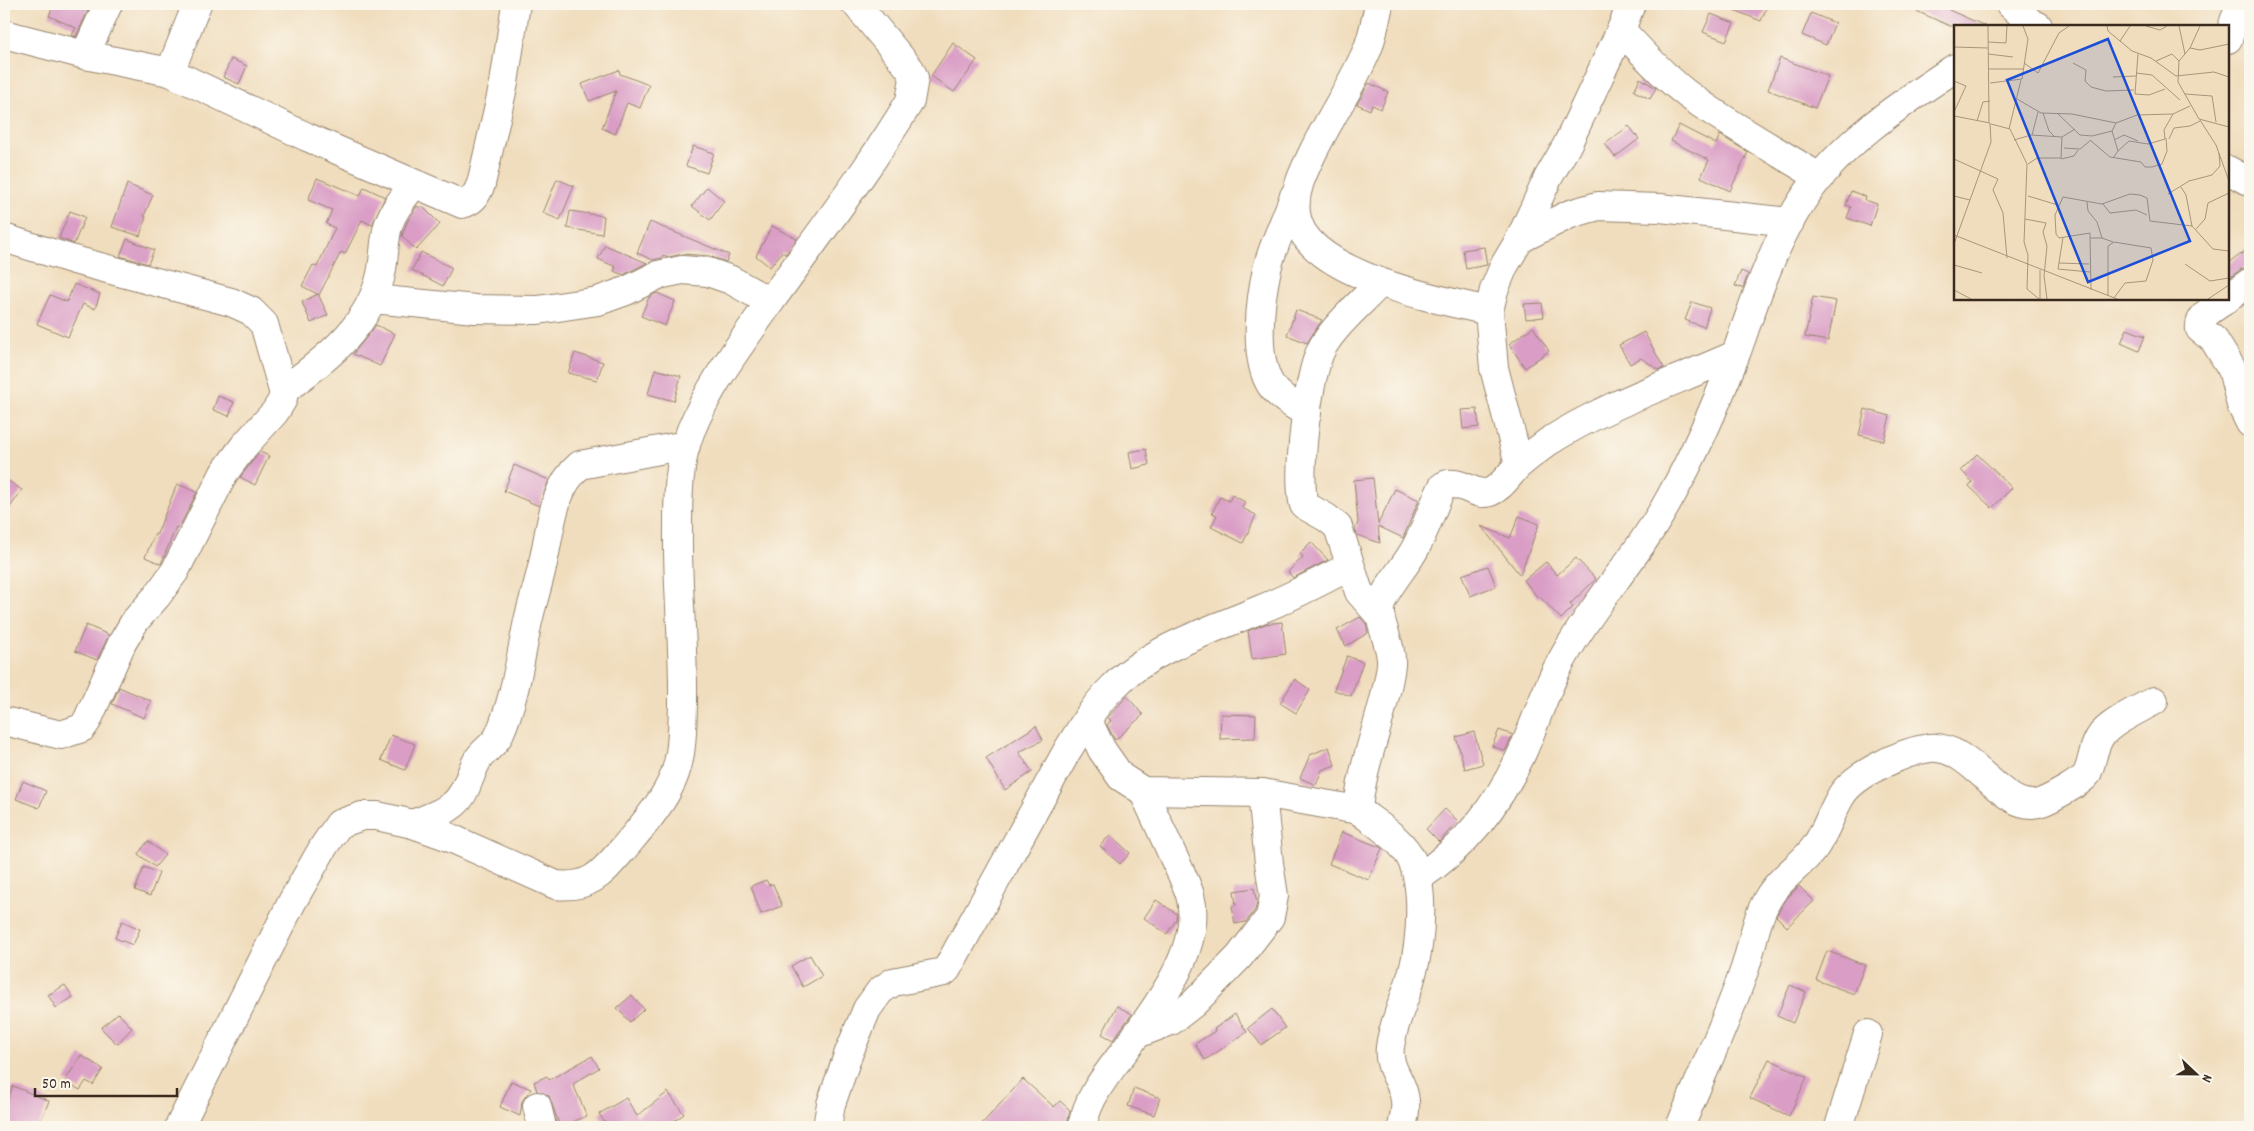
<svg xmlns="http://www.w3.org/2000/svg" width="2254" height="1131" font-family="Dekko,sans-serif">
<style>
.building{fill:#da9ec6}
.lines{fill:none;stroke-linecap:round;stroke-linejoin:round}
.minor-casing{stroke:#96846e;stroke-width:30}
.minor{stroke:#fff;stroke-width:28}
.inset-road{fill:none;stroke:#a8957d;stroke-width:1}
.view{fill:#1d4ed8;fill-opacity:0.15;stroke:#1d4ed8;stroke-width:2.5}
.inset-edge{fill:none;stroke:#3b2a1e;stroke-width:2.5}
</style>
<rect width="100%" height="100%" fill="#fbf7ec"/>
<filter id="ink" filterUnits="userSpaceOnUse"><feTurbulence type="fractalNoise" baseFrequency=".02" numOctaves="2"/><feDisplacementMap in="SourceGraphic" scale="10" xChannelSelector="R" yChannelSelector="G"/><feConvolveMatrix kernelMatrix="1 2 1 2 8 2 1 2 1" color-interpolation-filters="sRGB"/></filter>
<filter id="wash" filterUnits="userSpaceOnUse"><feTurbulence type="fractalNoise" baseFrequency=".0096" numOctaves="4" result="noise"/><feDisplacementMap in="SourceGraphic" scale="20" xChannelSelector="R" yChannelSelector="G"/><feGaussianBlur stdDeviation="1.12" result="paint"/><feColorMatrix in="noise" values="0 0 0 0 0 0 0 0 0 0 0 0 0 0 0 0 0 1.4 0 .05"/><feComposite in="paint" operator="in"/></filter>
<g filter="url(#wash)">
<rect width="100%" height="100%" fill="#f0ddbd"/>
<g id="blocks">
<!-- building -->
<g class="building">
<path d="M54,4H86L90,6L76,37L72,35L76,28L49,16Z"/>
<path d="M1719,4H1768L1761,21Z"/>
<path d="M1901,4H1951L1949,10L1985,26H1950Z"/>
<path d="M1811,13L1835,23L1826,45L1802,35Z"/>
<path d="M1711,14L1734,23L1726,41L1703,32Z"/>
<path d="M953,43L977,60L954,92L931,76Z"/>
<path d="M1780,58L1828,76L1815,108L1768,90Z"/>
<path d="M231,59L247,66L239,84L223,77Z"/>
<path d="M619,70L620,74L649,85L640,108L627,103L615,134L602,128L616,91L589,101L582,84Z"/>
<path d="M1640,78L1656,88L1650,99L1634,91Z"/>
<path d="M1369,83L1388,92L1381,109L1372,105L1370,110L1357,104Z"/>
<path d="M1679,125L1716,144L1720,135L1748,152L1730,191L1701,177L1709,160L1671,141Z"/>
<path d="M1629,126L1639,139L1615,157L1605,144Z"/>
<path d="M693,146L714,153L707,173L686,166Z"/>
<path d="M317,178L360,196L364,187L385,197L372,225L362,220L345,254L341,252L319,295L302,286L313,265L317,267L335,228L326,224L332,210L308,200Z"/>
<path d="M557,179L574,186L560,220L543,213Z"/>
<path d="M127,184L153,195L144,216L146,217L140,236L112,227Z"/>
<path d="M707,187L724,201L710,220L692,206Z"/>
<path d="M1851,191L1866,197L1865,200L1877,204L1870,226L1847,218L1851,207L1846,205Z"/>
<path d="M417,206L420,208L422,206L440,224L416,250L402,236L407,222Z"/>
<path d="M70,211L85,217L74,244L59,238Z"/>
<path d="M570,211L604,216L602,234L567,228Z"/>
<path d="M650,222L729,255L726,262L709,256L683,254L669,257L663,255L662,258L653,260L637,253Z"/>
<path d="M772,226L797,239L786,254L782,252L770,267L756,256Z"/>
<path d="M127,239L154,250L148,264L120,256Z"/>
<path d="M605,245L647,263L623,275L614,271L616,267L598,259Z"/>
<path d="M1484,247L1487,265L1466,269L1463,250Z"/>
<path d="M2250,247V267L2241,269L2228,279V264Z"/>
<path d="M421,252L452,268L443,286L412,270Z"/>
<path d="M1741,271L1748,274L1743,288L1735,286Z"/>
<path d="M74,284L100,294L95,309L83,304L68,337L37,324L50,295L67,302Z"/>
<path d="M657,293L675,301L665,326L641,316L649,297Z"/>
<path d="M318,294L328,315L311,323L302,302Z"/>
<path d="M1813,297L1836,301L1828,341L1805,337Z"/>
<path d="M1692,302L1710,308L1704,327L1685,320Z"/>
<path d="M1542,303L1544,317L1526,319L1524,304Z"/>
<path d="M1296,310L1322,320L1307,343L1287,335Z"/>
<path d="M376,325L395,334L380,366L353,354Z"/>
<path d="M1533,327L1549,351L1525,368L1509,344Z"/>
<path d="M2127,329L2145,336L2139,351L2121,343Z"/>
<path d="M1644,332L1664,368L1659,370L1641,358L1630,364L1619,345Z"/>
<path d="M575,353L603,362L597,380L568,373Z"/>
<path d="M655,369L681,376L674,401L648,394Z"/>
<path d="M218,396L234,402L229,416L213,410Z"/>
<path d="M1477,409L1479,427L1463,429L1461,410Z"/>
<path d="M1865,409L1890,416L1884,441L1859,435Z"/>
<path d="M1146,449L1149,465L1132,469L1129,452Z"/>
<path d="M260,452L269,456L255,485L240,477Z"/>
<path d="M1977,454L2012,488L1992,508L1969,486L1972,482L1961,470Z"/>
<path d="M514,465L549,480L539,506L504,491Z"/>
<path d="M4,478L22,490L4,516Z"/>
<path d="M1373,478L1378,524L1395,489L1419,500L1403,538L1378,526L1380,543L1357,535L1355,530L1358,522L1354,480Z"/>
<path d="M177,484L197,492L179,528L176,527L161,564L145,557L155,534H157Z"/>
<path d="M1232,495L1245,502L1242,508L1256,515L1243,543L1211,527L1217,515L1212,513L1220,497L1229,501Z"/>
<path d="M1519,516L1539,524L1520,575L1481,526L1510,538Z"/>
<path d="M1311,542L1328,560L1293,578L1288,572L1303,557L1300,553Z"/>
<path d="M1576,558L1596,579L1570,604L1573,607L1561,619L1540,597L1538,598L1524,580L1546,562L1557,575Z"/>
<path d="M1488,566L1496,586L1470,596L1462,575Z"/>
<path d="M1360,617L1366,624L1368,633L1346,646L1337,630Z"/>
<path d="M1282,622L1286,654L1252,659L1248,631L1265,624Z"/>
<path d="M86,625L109,635L97,660L75,651Z"/>
<path d="M1347,656L1363,662L1351,696L1334,690Z"/>
<path d="M1295,679L1310,690L1296,713L1280,703Z"/>
<path d="M119,687L151,701L144,718L112,704Z"/>
<path d="M1127,696L1143,715L1115,740L1107,725L1111,721L1108,717Z"/>
<path d="M1221,714L1256,715L1255,738L1220,739Z"/>
<path d="M1036,726L1043,740L1019,752L1032,772L1005,790L986,758Z"/>
<path d="M1499,730L1513,735L1505,751L1492,746Z"/>
<path d="M1474,732L1483,764L1465,769L1456,737Z"/>
<path d="M391,735L415,744L405,770L381,760Z"/>
<path d="M1329,747L1335,765L1322,770L1316,785L1300,778L1310,755Z"/>
<path d="M23,781L46,791L39,808L16,799Z"/>
<path d="M1445,809L1458,821L1439,842L1426,829Z"/>
<path d="M1342,832L1382,848L1369,880L1329,864Z"/>
<path d="M1110,835L1130,853L1120,864L1100,846Z"/>
<path d="M148,841L165,855L155,867L138,854Z"/>
<path d="M144,867L159,873L150,896L135,890Z"/>
<path d="M766,880L769,885L773,884L782,906L761,914L751,886Z"/>
<path d="M1799,886L1814,901L1787,927L1776,916L1787,898Z"/>
<path d="M1254,888L1257,903L1255,910L1246,922L1235,924L1232,906L1236,905L1234,891Z"/>
<path d="M1156,900L1177,914L1176,920L1167,934L1144,918Z"/>
<path d="M122,921L140,929L133,945L115,938Z"/>
<path d="M1827,951L1865,965L1854,994L1816,980Z"/>
<path d="M810,955L822,976L803,987L791,966Z"/>
<path d="M65,985L73,997L56,1008L48,995Z"/>
<path d="M1790,985L1806,992L1793,1023L1777,1016Z"/>
<path d="M632,995L644,1009L630,1022L617,1008Z"/>
<path d="M1117,1006L1132,1014L1113,1040L1102,1034Z"/>
<path d="M1272,1009L1285,1028L1261,1045L1248,1028Z"/>
<path d="M118,1013L132,1028L117,1044L101,1028Z"/>
<path d="M1235,1014L1247,1032L1205,1060L1195,1044L1215,1031L1214,1029Z"/>
<path d="M81,1055L103,1069L93,1085L86,1081L80,1090L65,1081Z"/>
<path d="M592,1056L599,1068L573,1084L587,1116L560,1127L549,1096L537,1091L534,1082L547,1076L549,1080Z"/>
<path d="M1769,1059L1807,1077L1789,1116L1750,1098Z"/>
<path d="M1023,1079L1054,1107L1060,1101L1070,1110L1067,1124L1063,1127H979Z"/>
<path d="M511,1081L531,1089L522,1101L520,1116L500,1107Z"/>
<path d="M13,1086L49,1101L38,1127H14L4,1123V1110Z"/>
<path d="M1134,1088L1160,1098L1154,1115L1128,1106Z"/>
<path d="M668,1092L684,1114L666,1127H608L599,1114L626,1098L637,1116Z"/>
</g>
</g>
</g>
<g filter="url(#ink)">
<use href="#blocks" fill-opacity="0" stroke="#96846e" stroke-width="1"/>
<g class="lines">
<!-- minor casing -->
<g class="minor-casing">
<g id="minor">
<path d="M1379,4C1376,19 1373,34 1368,48C1353,84 1330,117 1313,152C1304,171 1293,191 1296,213C1302,274 1440,300 1489,311"/>
<path d="M2010,4L2030,22L2038,26"/>
<path d="M1621,30C1642,52 1663,76 1687,94C1729,125 1776,150 1820,178"/>
<path d="M4,34L85,55L170,72L307,137L462,204C474,201 476,195 481,184L504,83L516,4"/>
<path d="M2228,39L2240,4"/>
<path d="M85,55L108,4"/>
<path d="M170,72L197,4"/>
<path d="M2228,170L2250,182"/>
<path d="M1294,196C1286,220 1273,244 1267,269C1260,300 1254,354 1269,382C1276,396 1295,405 1307,414"/>
<path d="M4,238L74,260L231,302L251,311L264,324L283,391V399L275,412L244,446L224,473L175,571L157,596L135,621L122,643L87,721L82,728L61,735L4,721"/>
<path d="M1520,239L1570,214L1598,206L1660,208L1790,222"/>
<path d="M2228,298L2250,282"/>
<path d="M373,299L475,309L538,310L598,301L626,291L658,275L682,270L708,272L731,280L770,302"/>
<path d="M2227,299C2217,306 2198,315 2200,329L2214,340L2232,369L2241,405L2250,423"/>
<path d="M283,391C322,362 364,332 379,282C385,264 383,244 388,226C393,210 404,197 414,184"/>
<path d="M1519,464L1494,368L1489,311L1494,290L1504,266L1520,239L1548,178L1567,145L1621,30L1631,4"/>
<path d="M1379,615L1359,592L1338,527L1327,518L1304,505C1296,477 1308,371 1323,346C1337,323 1361,303 1380,283"/>
<path d="M1087,719L1102,750L1121,777L1143,791L1262,793L1358,810"/>
<path d="M413,824C427,818 442,814 454,804C467,793 469,775 477,761C482,751 494,746 499,735C515,699 520,659 528,621C533,600 540,579 544,558C551,526 553,488 580,465L686,445"/>
<path d="M1418,878C1466,846 1498,805 1522,753C1534,726 1543,697 1556,671C1588,608 1638,558 1671,496C1697,450 1718,400 1737,351C1755,300 1772,247 1802,201C1840,143 1899,105 1955,68"/>
<path d="M1137,1034L1171,1021L1193,1004L1239,957L1270,917L1274,896L1269,863L1262,793"/>
<path d="M537,1106L542,1127"/>
<path d="M179,1127L292,902L324,846L339,824L362,816H377L413,824L444,835L556,885C591,889 603,872 624,848C639,830 657,810 668,789C683,763 682,733 683,704C684,646 677,588 678,530C678,497 678,461 691,430C710,384 740,345 768,305C816,238 867,172 910,101L914,78L910,69L856,4"/>
<path d="M827,1127L831,1104L848,1055L867,1009L880,991L893,982L944,972L947,969L1067,751C1080,730 1093,707 1111,689C1150,648 1210,631 1261,609C1292,597 1321,581 1350,566"/>
<path d="M1082,1127C1088,1096 1107,1074 1126,1049C1155,1009 1204,948 1190,895C1186,882 1179,869 1173,856C1163,834 1153,812 1143,791"/>
<path d="M1402,1127C1404,1119 1406,1110 1405,1101C1404,1081 1387,1070 1390,1047C1393,1022 1406,998 1412,974C1421,944 1426,883 1409,855C1398,837 1375,823 1358,810C1362,760 1385,714 1391,665C1393,644 1375,619 1381,603C1387,585 1408,564 1417,545C1427,526 1433,505 1443,486C1458,477 1475,498 1490,492C1504,486 1510,472 1521,463C1529,456 1539,449 1548,442C1607,404 1672,383 1735,355"/>
<path d="M1680,1127C1701,1075 1726,1024 1744,971C1753,946 1755,918 1770,895C1782,876 1802,865 1815,847C1826,831 1831,813 1841,796C1854,774 1905,751 1930,748C1974,744 2003,817 2042,802C2050,799 2084,781 2087,774C2093,761 2093,745 2102,734C2115,720 2136,711 2154,701"/>
<path d="M1839,1127L1868,1034"/>
</g>
</g>
<!-- minor -->
<use href="#minor" class="minor"/>
</g>
</g>
<!-- overview -->
<g transform="translate(1954 25)">
<rect width="275" height="275" fill="#f0ddbd"/>
<path class="inset-road" d="M34,1L35,97M153,1L154,6L178,26L197,33L222,51L260,47L275,52M192,1L206,5L213,1M225,1L231,29M246,1L236,23L225,36L224,57L245,94L275,102M166,16L176,1M34,17L52,18L53,1M0,22L34,23M236,23L246,25L275,19M34,29L59,32M184,29L181,69L195,70L211,64M202,36L218,29L225,36M70,38L84,48L105,8L115,1M119,38L132,45L131,56L137,62L152,66L180,65M35,44H70M182,48L198,50L226,75M159,52L182,51M0,56L12,61L0,87M36,58L68,54L74,14L69,1M231,69L258,71L262,97M63,74L87,88L118,89L162,98M89,88L95,106L101,112M103,88L126,110L138,111L158,106L162,98L183,90L219,89L236,81M0,91L36,98L37,117L0,219M246,95L262,120L275,156M23,96L29,77L36,76M37,99L56,104L73,139L70,217L74,230L73,264L85,274M55,104L67,55M158,106L164,126L159,133M78,110L84,87M215,114L220,103L236,101L246,96M60,115L77,110L108,112L121,104M136,115L156,132L187,137L191,142H198L208,139L213,126L212,113M160,115L170,110L184,116M110,123L126,124L137,115M164,126L175,116L194,119L211,114L210,105L219,89M0,134L44,154L39,165L49,188L53,233M107,134L120,131L124,125M74,139L83,133H107L108,112M227,162L232,170L238,201M214,169L235,156L258,150L266,141L265,128M0,171L16,175M74,171L104,180M133,177L134,186L143,197L148,213M149,179L156,188L182,185L193,190M71,194L92,198L89,207L93,221L90,251L93,274M242,204L251,194L254,178L275,168M275,206V223M0,210L163,274M109,212L104,244L136,247M136,213H148L159,217M105,238L135,239M231,239L256,256L275,253M0,240L28,248M86,245V274M0,265L17,274M137,265L136,208L105,213L102,209L101,190L109,172L148,179L176,169L186,170L193,173L196,196L238,201L259,224L275,226M154,271V221L160,217L197,223L199,235L192,256L171,258L160,273M254,274L275,260"/>
<path class="view" d="M154,14L236,216L134,257L53,55Z"/>
<rect width="275" height="275" class="inset-edge"/>
</g>
<!-- margin -->
<rect width="2254" height="1131" fill="none" stroke="#fbf7ec" stroke-width="20"/>
<!-- north arrow -->
<g transform="translate(2196 1074) rotate(112)" stroke="#fbf7ec" stroke-width="4" paint-order="stroke">
<path d="M0-4L9 19L0 12L-9 19Z" fill="#3b2a1e"/>
<text y="-8" font-size="14" font-weight="bold" text-anchor="middle" fill="#3b2a1e">N</text>
</g>
<!-- scale -->
<path d="M35 1088v8h142v-8" fill="none" stroke="#3b2a1e" stroke-width="2.5"/>
<text x="42" y="1088" font-size="15" fill="#3b2a1e" stroke="#fbf7ec" stroke-width="4" paint-order="stroke">50 m</text>
</svg>
